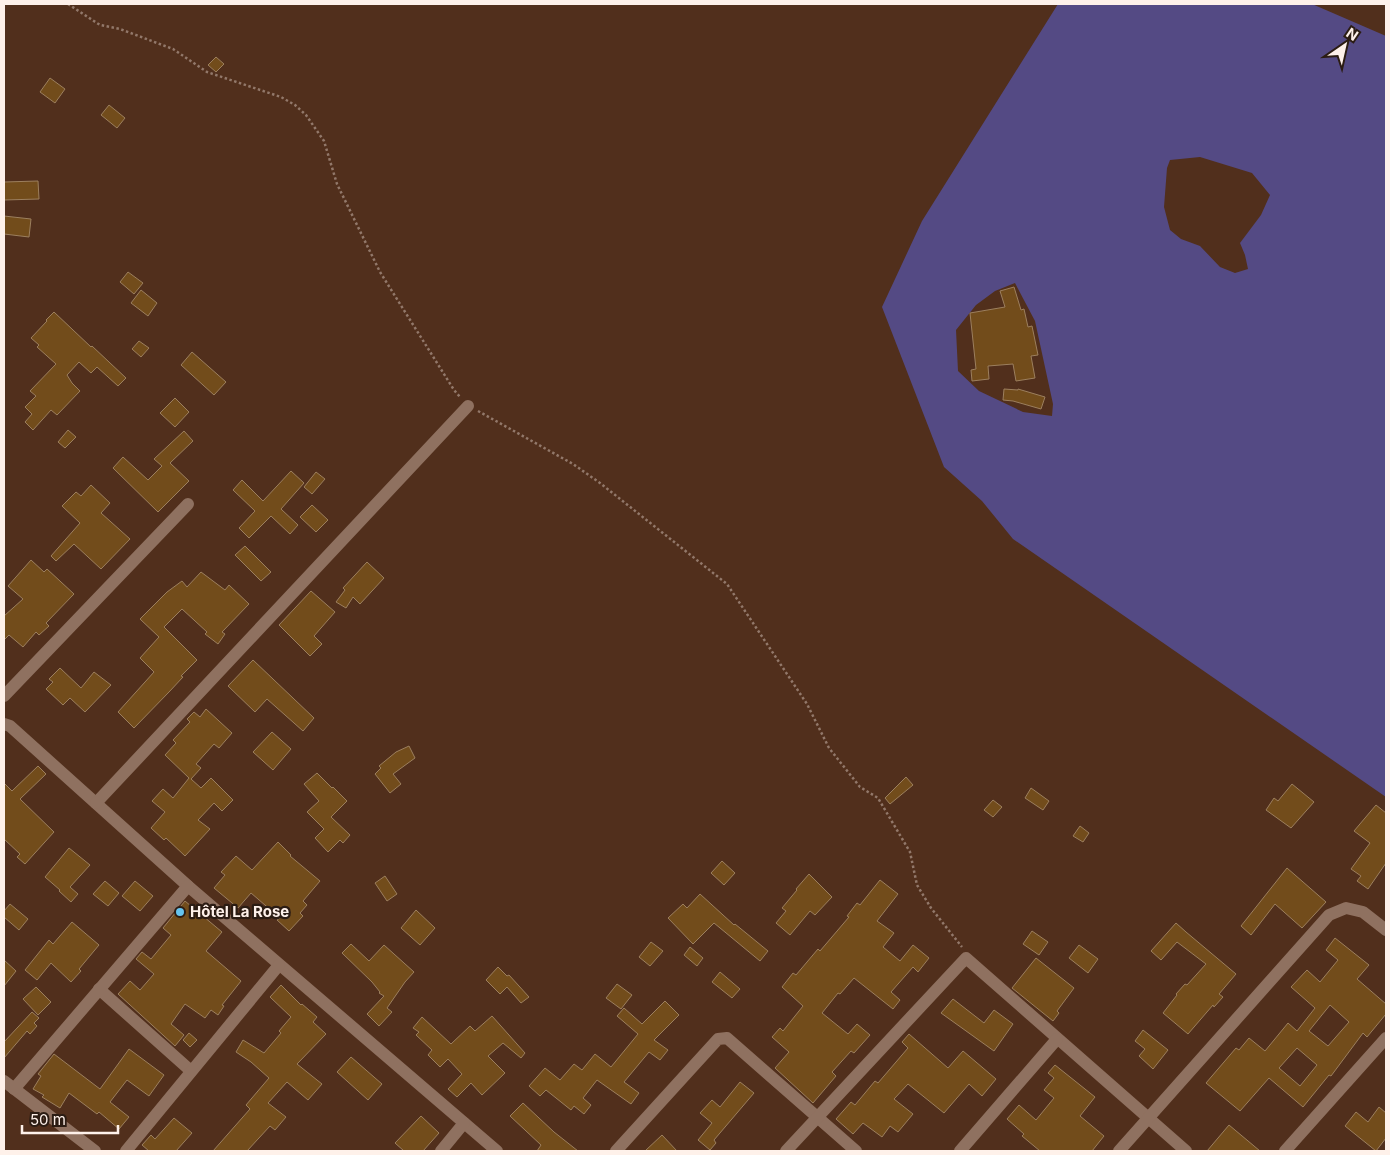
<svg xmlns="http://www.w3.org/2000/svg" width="1390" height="1155" font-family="Inter,sans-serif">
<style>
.green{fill:#544a84;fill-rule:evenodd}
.building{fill:#724c1b;stroke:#9c7f5e;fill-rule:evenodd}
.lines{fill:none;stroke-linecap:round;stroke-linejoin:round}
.path{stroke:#92786a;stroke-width:2.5;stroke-dasharray:2.5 2.5;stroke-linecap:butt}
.street{stroke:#8f7160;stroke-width:12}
.poi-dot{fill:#66c4ef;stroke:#2b1c13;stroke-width:2}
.labels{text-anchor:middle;stroke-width:4.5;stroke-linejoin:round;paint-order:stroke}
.poi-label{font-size:15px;font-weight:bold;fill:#fef1ea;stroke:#2b1c13;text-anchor:start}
</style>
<rect width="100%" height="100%" fill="#512f1c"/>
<!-- green -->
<path class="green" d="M1058,4H1312L1386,36V797L1013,539L982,501L944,467L882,307L922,221ZM1200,157L1252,173L1270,195L1261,215L1240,243L1245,255L1248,269L1235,273L1220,267L1200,246L1181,239L1170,230L1164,207L1167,168L1170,160ZM1015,283L1035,321L1053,404L1052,416L1023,412L979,391L958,371L956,330L976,305L995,291Z"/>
<!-- building -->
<g class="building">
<path d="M216,57L224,64L216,72L208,65Z"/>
<path d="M50,78L65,89L55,103L40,92Z"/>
<path d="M109,105L125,118L117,128L101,115Z"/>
<path d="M38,181L39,199L4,200V182Z"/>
<path d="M4,216L31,219L29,237L4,234Z"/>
<path d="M128,272L143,283L134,294L120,282Z"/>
<path d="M1014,287L1021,310L1024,309L1028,327L1032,326L1038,355L1031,356L1035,378L1016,381L1013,364L988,366L989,379L972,381L971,370L976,369L970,313L1005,307L1000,291Z"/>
<path d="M141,290L157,303L148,316L131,303Z"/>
<path d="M54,312L91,347L92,346L126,378L118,386L97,367L91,373L79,362L67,375L72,383L80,391L57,415L51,410L33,430L25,422L32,414L25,407L36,396L30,391L56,364L37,347L39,345L31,338L47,321L46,320Z"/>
<path d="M139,341L149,348L141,357L132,349Z"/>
<path d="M192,352L226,382L214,395L181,365Z"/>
<path d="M1004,389L1018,390V389L1045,397L1041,409L1013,401L1003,400Z"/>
<path d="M175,398L189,412L175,427L160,413Z"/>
<path d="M68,430L76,437L65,448L58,442Z"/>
<path d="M184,431L193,441L170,463L189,481L158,512L113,468L123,457L148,480L162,466L154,459Z"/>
<path d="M291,471L304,483L281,509L298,525L290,534L271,516L249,538L239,528L255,511L233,490L242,480L263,501Z"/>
<path d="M316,472L325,479L312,494L304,487Z"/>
<path d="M91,485L110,503L101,513L130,539L101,569L74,544L56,561L51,556L80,523L62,506L76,492L81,496Z"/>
<path d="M312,505L328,520L316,532L300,517Z"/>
<path d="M245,546L271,572L261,581L235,555Z"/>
<path d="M31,560L44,572L47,569L74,594L46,623L49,626L39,635L36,632L23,647L9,635L4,640V616L23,599L8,586Z"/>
<path d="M367,562L384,578L360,604L353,597L346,608L336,602L345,590L343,588Z"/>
<path d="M201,572L225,590L229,585L249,604L222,632L225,634L218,644L205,634L207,632L182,609L164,627L197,660L181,676L183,677L169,692L134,728L118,712L154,672L140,658L159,637L140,619L167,592L182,581L187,587Z"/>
<path d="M311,591L335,612L314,636L322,644L310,656L279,625Z"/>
<path d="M253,660L314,718L303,731L267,699L255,712L228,686Z"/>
<path d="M60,668L81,688L94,672L111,685L85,712L70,698L63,705L46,689L53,682L49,679Z"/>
<path d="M206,709L232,733L219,748L214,744L196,764L201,768L191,779L201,788L211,778L233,800L222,811L214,803L198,820L210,829L185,856L166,838L164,840L151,828L165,812L152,801L163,789L173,798L189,778L165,755L176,743L173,740L190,722L187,719L194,712L200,717Z"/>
<path d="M272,732L291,749L273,770L253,752Z"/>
<path d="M409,746L415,758L393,774L401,784L390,793L375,774L381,768L379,766L396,752Z"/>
<path d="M38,766L46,774L20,799L54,832L25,864L17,857L20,854L4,839V783L12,791Z"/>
<path d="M317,773L332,788L333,787L347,801L331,817L350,835L343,843L340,840L328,852L315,838L324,829L307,812L319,801L304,784Z"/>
<path d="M906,777L913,785L890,804L885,798Z"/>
<path d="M1292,784L1314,802L1291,828L1266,810L1274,798L1278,801Z"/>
<path d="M1031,788L1049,801L1043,810L1025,798Z"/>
<path d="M993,800L1002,807L993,817L984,810Z"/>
<path d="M1376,805L1386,813V863L1368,889L1357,881L1361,876L1351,869L1370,843L1354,831Z"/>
<path d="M1080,826L1089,833L1083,842L1073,836Z"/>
<path d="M278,842L291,855L290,856L320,881L303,901L307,905L300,913L303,916L289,931L277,920L280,918L251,893L238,908L214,888L225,875L221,872L236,856L252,870Z"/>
<path d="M69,848L90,865L70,887L78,894L71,902L59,891L60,890L45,877Z"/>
<path d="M722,861L735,873L724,885L711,873Z"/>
<path d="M1287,868L1326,902L1302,928L1275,904L1251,935L1241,926Z"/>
<path d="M809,874L832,897L815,915L810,911L790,935L776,923L786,911L782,908L797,890L796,889Z"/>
<path d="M385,876L397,894L387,901L375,883Z"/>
<path d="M880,880L898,894L877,921L894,933L883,947L900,961L913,945L929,958L918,972L913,967L891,992L900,1000L893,1009L854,978L840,994L838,993L822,1013L848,1034L857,1024L870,1035L854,1053L851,1051L832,1072L836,1076L813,1103L775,1068L789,1052L772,1037L780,1028L783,1031L803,1006L782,987L793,973L796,975L818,949L820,951L849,917L847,916L857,903L860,905Z"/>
<path d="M105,881L119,893L108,906L93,894Z"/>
<path d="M135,881L153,896L140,911L122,896Z"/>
<path d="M700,894L734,925L735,924L768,951L760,961L714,923L693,944L668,918L683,904L687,908Z"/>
<path d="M185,901L222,932L206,951L241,981L222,1005L224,1006L218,1015L211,1010L205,1018L185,1004L171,1024L184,1035L175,1046L118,994L130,981L140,990L154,974L136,959L142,952L151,959L171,935L163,928Z"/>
<path d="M10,904L28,919L19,930L4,917V911Z"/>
<path d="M416,910L435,928L420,945L401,928Z"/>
<path d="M72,922L99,945L79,969L81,971L71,982L51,963L37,980L25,970L49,940L53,944Z"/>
<path d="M1176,923L1186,932L1236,974L1219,994L1223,997L1214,1007L1213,1005L1188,1034L1163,1013L1177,995L1176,994L1185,984L1187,985L1206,964L1177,942L1161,960L1151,951Z"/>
<path d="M1032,931L1048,942L1039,955L1023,944Z"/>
<path d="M1335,938L1369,965L1357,979L1386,1004V1014L1367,1037L1363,1033L1331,1076L1329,1075L1303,1107L1269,1078L1240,1111L1206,1083L1236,1048L1239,1050L1249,1038L1265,1051L1288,1023L1297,1031L1315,1008L1291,987L1307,970L1320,982L1338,960L1326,950ZM1330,1005L1349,1022L1328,1046L1309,1031ZM1297,1048L1317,1065L1300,1086L1279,1068Z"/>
<path d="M651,942L663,951L650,966L639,957Z"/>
<path d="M351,944L369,961L384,945L414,972L405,982L387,1008L392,1012L379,1026L367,1014L384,996L379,993L380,992L372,982L342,953Z"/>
<path d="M1079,945L1098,959L1088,973L1069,958Z"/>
<path d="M690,947L703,958L697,966L684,955Z"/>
<path d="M1036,958L1074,988L1057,1011L1059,1013L1053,1021L1012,988Z"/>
<path d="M4,960L16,971L4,986Z"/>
<path d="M498,967L507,976L509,975L529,997L521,1003L507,987L500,994L486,980Z"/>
<path d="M720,972L740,989L732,998L712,982Z"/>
<path d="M617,984L632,995L621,1009L606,998Z"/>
<path d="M281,985L301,1005L302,1004L317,1017L313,1022L326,1034L297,1064L322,1084L308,1100L287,1082L268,1103L286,1117L275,1130L270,1126L247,1151H213L250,1109L246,1105L269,1078L251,1062L236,1052L243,1040L264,1053L281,1033L279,1031L291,1017L270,997Z"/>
<path d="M36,987L51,1002L38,1015L23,999Z"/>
<path d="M953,999L984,1023L994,1010L1013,1024L994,1051L941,1013Z"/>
<path d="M665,1001L679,1015L654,1040L668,1050L660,1060L649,1052L624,1082L639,1093L631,1104L597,1080L583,1098L591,1105L584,1114L574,1106L571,1110L546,1090L540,1096L529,1086L545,1068L560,1080L574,1064L582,1070L595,1054L611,1067L638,1034L617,1016L624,1008L642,1024Z"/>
<path d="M32,1012L39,1018L34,1023L37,1026L30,1034L27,1031L4,1058V1042Z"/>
<path d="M492,1016L525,1053L521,1058L503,1043L488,1056L505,1073L482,1095L471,1083L457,1097L448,1089L462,1074L448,1059L440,1067L428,1055L432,1050L416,1035L419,1032L413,1028L422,1017L451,1044L470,1026L475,1031Z"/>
<path d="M1143,1030L1168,1050L1153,1069L1139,1056L1145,1049L1135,1041Z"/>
<path d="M189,1033L197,1040L190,1047L183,1040Z"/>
<path d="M909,1034L948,1068L963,1051L996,1079L982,1096L969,1084L944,1113L908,1084L894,1099L913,1114L898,1132L890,1126L882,1137L863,1123L853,1134L836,1119L851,1102L855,1105L875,1081L878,1083L908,1048L902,1042Z"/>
<path d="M129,1049L164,1075L149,1096L127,1080L110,1102L129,1117L119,1129L99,1112L97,1114L69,1093L60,1108L42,1097L44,1095L33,1089L41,1076L38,1074L54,1054L100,1089Z"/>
<path d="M351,1057L382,1084L368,1100L337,1072Z"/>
<path d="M1055,1065L1095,1097L1080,1116L1104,1136L1092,1151H1040L1022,1136L1024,1134L1007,1119L1019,1105L1036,1120L1054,1098L1044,1090L1054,1078L1048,1073Z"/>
<path d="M740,1082L754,1093L714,1140L716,1143L710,1150L698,1140L712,1123L700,1113L712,1100L720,1107Z"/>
<path d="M523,1103L554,1132L578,1151H537L541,1145L510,1116Z"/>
<path d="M1379,1107L1386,1113V1138L1376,1151L1345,1126L1356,1112L1368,1122Z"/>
<path d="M421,1116L439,1133L423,1151H404L395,1143Z"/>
<path d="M174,1118L192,1133L176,1151H149L142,1145L151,1135L155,1139Z"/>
<path d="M1229,1125L1260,1151H1207Z"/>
<path d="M662,1135L677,1151H645Z"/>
</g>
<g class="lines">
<!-- path -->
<g class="path">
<path d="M68,4L100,25L120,29L173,49L207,72L281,97L295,105L306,115L324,141L337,184L380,272L454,390L460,397"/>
<path d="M478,411L573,464L600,483L727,584L807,704L829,748L860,787L878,798L910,852L917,885L931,908L962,947"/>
</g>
<!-- street -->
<g class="street">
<path d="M4,696L188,504"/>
<path d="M4,724L10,726L188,886L497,1151"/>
<path d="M96,803L468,406"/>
<path d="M99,989L191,1071"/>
<path d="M4,1081L95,1151"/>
<path d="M14,1089L188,886"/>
<path d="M126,1151L279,965"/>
<path d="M441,1151L464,1123"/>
<path d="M616,1151L718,1039L727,1038L856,1151"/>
<path d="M786,1151L966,958L1186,1151"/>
<path d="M960,1151L1057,1039"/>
<path d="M1119,1151L1329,915L1346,908L1363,912L1386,930"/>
<path d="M1285,1151L1386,1038"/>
</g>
</g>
<!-- markers -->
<circle class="poi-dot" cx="180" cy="912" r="5"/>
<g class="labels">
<!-- poi labels -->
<g class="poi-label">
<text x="190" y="917">Hôtel La Rose</text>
</g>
</g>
<!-- border -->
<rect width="1390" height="1155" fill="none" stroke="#fef1ea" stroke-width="10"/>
<!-- north arrow -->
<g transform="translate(1345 45) rotate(34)" stroke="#2b1c13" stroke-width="4" paint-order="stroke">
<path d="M0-4L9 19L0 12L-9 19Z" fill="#fef1ea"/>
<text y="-8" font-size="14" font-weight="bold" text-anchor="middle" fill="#fef1ea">N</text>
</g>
<!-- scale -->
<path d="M22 1125v8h96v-8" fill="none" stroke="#fef1ea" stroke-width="2.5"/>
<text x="30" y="1125" font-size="15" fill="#fef1ea" stroke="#2b1c13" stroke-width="4" paint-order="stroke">50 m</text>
</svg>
